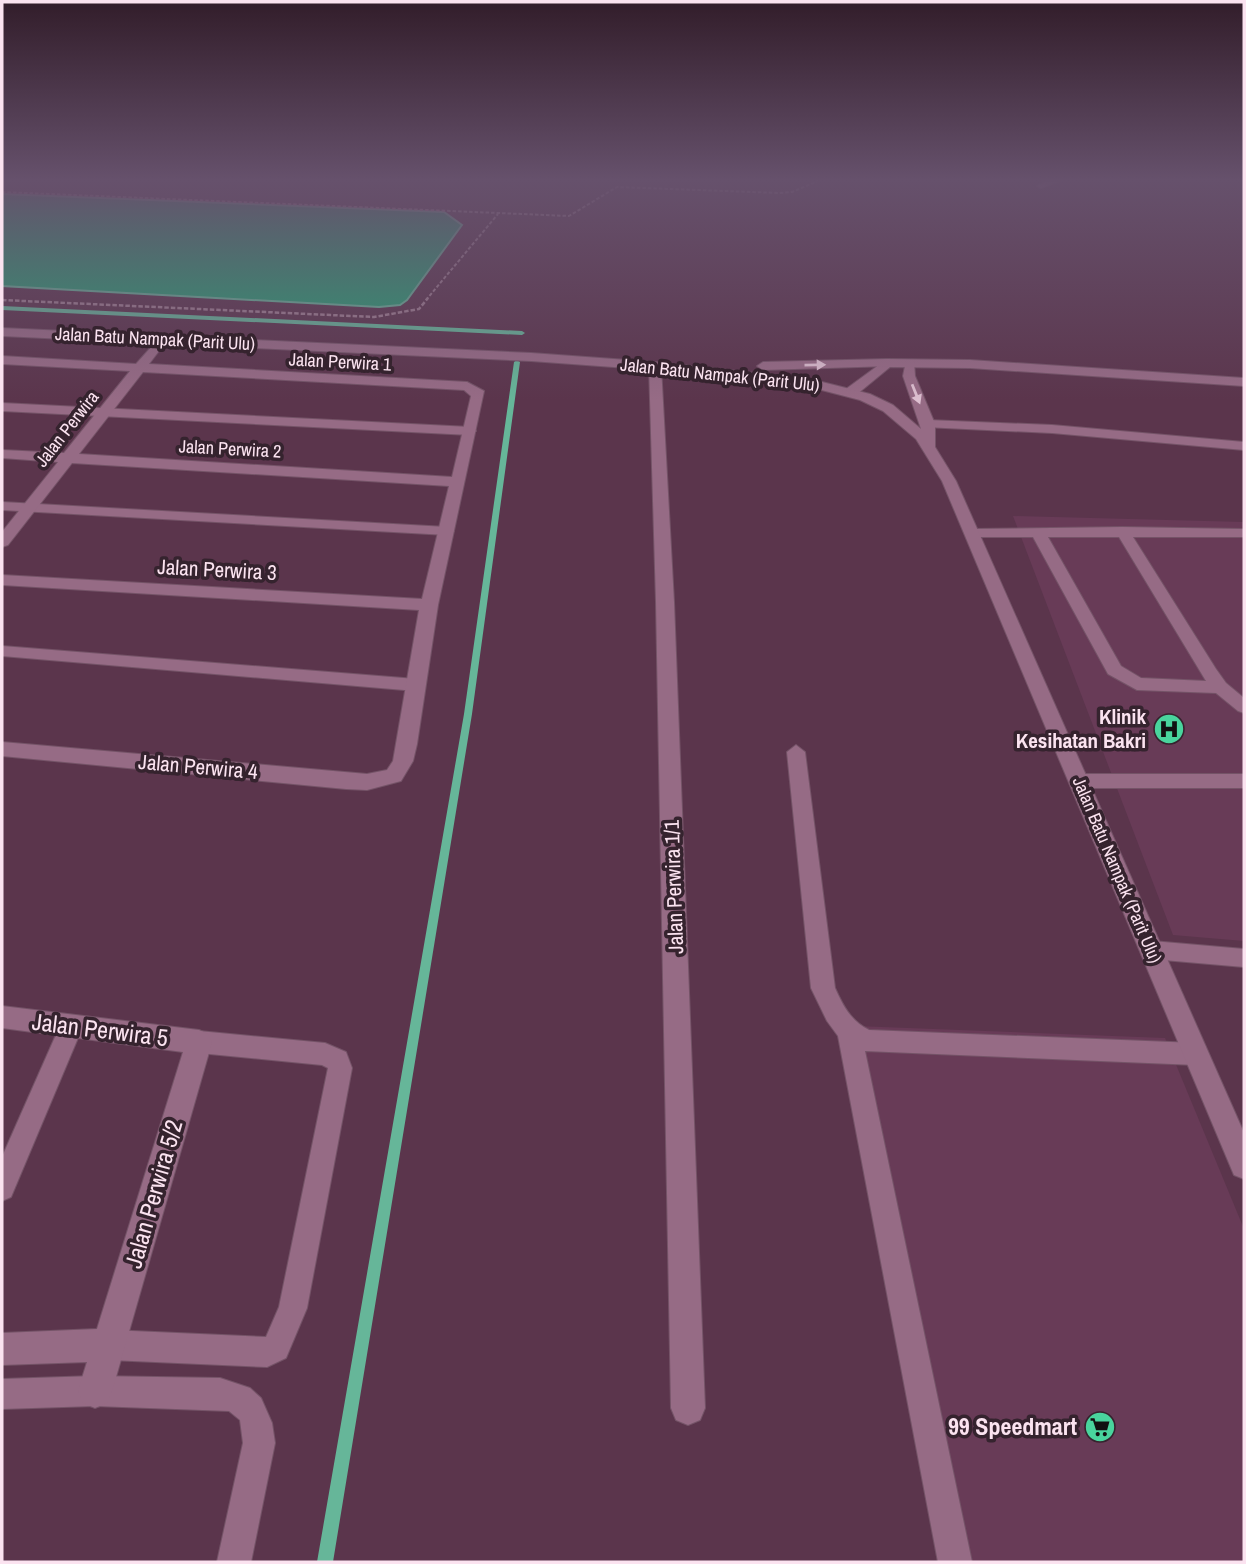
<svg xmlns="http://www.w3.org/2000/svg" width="1246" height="1564" font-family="'Archivo Narrow',sans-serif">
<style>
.built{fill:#683b57}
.water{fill:#26a274;stroke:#66b699;stroke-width:2}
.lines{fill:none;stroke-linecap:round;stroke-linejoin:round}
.stream{fill:#66b699;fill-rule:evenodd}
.lane-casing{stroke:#745367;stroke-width:2}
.street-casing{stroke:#745367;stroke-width:2}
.secondary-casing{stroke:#745367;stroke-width:2}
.path-far1{stroke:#9f7f91;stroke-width:2;stroke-dasharray:3.5 2;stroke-linecap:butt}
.path{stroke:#9f7f91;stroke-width:2.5;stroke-dasharray:4.5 2;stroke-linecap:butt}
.lane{fill:#966b85;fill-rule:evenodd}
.street{fill:#966b85;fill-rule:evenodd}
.secondary{fill:#966b85;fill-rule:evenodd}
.oneway{fill:#ddbfd0}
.labels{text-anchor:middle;stroke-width:7;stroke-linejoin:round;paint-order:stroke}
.far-street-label{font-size:18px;fill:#fbe3f0;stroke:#35232e}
.street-label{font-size:21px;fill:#fbe3f0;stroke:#35232e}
.poi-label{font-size:21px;font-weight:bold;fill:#fbe3f0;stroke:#35232e;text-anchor:end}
.near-street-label{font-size:24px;fill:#fbe3f0;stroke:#35232e}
.near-poi-label{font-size:24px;font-weight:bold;fill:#fbe3f0;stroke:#35232e;text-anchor:end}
</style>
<rect width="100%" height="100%" fill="#5b354c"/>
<!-- built -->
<g class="built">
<path d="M1013,516L1244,522V941L1173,935Z"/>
<path d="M856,1026L1165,1038L1244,1229V1562H941L841,1040Z"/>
</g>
<!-- water -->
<path class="water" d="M2,194L444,212L462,225L407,300L400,305L379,307L2,286Z"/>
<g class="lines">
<!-- stream -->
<g class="stream">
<path d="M2,306L522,331L525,333L522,335L2,310Z"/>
<path d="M517,360L520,362L472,714L333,1562H317L464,714L514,362Z"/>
</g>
<!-- lane casing -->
<g class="lane-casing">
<g id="lane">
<path d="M1047,181H1060L1041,188L1037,186Z"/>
<path d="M2,403L470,427L476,431L470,435L2,411Z"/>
<path d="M928,420L1052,425L1244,442V450L1052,433L924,427V421Z"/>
<path d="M2,502L447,527L454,531L447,535L2,510Z"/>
<path d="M1122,527L1244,529V537H1133L1216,669L1226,683L1244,698V713L1238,711L1216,693L1137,690L1108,674L1033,537H971L964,533L971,529ZM1048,537H1119L1206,681L1141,678L1121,666Z"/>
<path d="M2,646L416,679L425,685L416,691L2,656Z"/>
<path d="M796,745L805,752L835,988C843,1006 851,1021 869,1030L1196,1043L1205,1046L1208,1054L1205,1062L1196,1065L865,1051L972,1562H938L838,1036L827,1021L811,988L787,752Z"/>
<path d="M1079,774H1244V788H1079L1069,781Z"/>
<path d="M1152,941L1244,949V967L1152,959L1144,957L1141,950L1144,943Z"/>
<path d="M71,1015L79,1019L83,1026L11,1197L2,1201V1157L63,1019Z"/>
<path d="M199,1031L325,1043L346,1052L352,1068L307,1308L286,1358L267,1367L110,1360L100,1355L95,1345L100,1335L110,1330L266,1337L279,1307L328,1068L322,1065L199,1053L190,1050L187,1042L190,1034Z"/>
<path d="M95,1376L220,1378L250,1388L261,1398L272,1423L275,1443L251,1562H217L243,1443L240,1420L229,1411L95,1406L2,1409V1379Z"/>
</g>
</g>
<!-- street casing -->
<g class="street-casing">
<g id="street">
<path d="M162,335L168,339L149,364L467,382L484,391L438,605L417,744L413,761L401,781L367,790L346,789L2,756V742L367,774L387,770L393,761L419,610L2,585V575L422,599L449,486L72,463L8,545L2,547V532L58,462L2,458V450L64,453L130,371L2,364V356L136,364ZM143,372L464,390L471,396L452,477L79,454Z"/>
<path d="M887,359L970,360L1244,378V386L970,368L890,367L856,395H846V389Z"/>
<path d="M655,362L661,366L674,602L705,1408L700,1420L688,1425L676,1420L671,1408L656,602L649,366Z"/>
<path d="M2,1006L199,1030L208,1034L212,1042L112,1391L107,1403L95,1408L83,1403L78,1391L87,1362L2,1365V1333L97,1329L183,1052L2,1028Z"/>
</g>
</g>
<!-- secondary casing -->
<g class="secondary-casing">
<g id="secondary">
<path d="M2,328L531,353L655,362L810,379L870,394L893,405L921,429L903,376L906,361H914L915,376L935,424V447L956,481L1244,1133V1179L1234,1175L942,481L916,439L883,411L860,400L810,387L655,370L531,361L2,336Z"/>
<path d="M887,359L891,360V366L763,370L757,366L763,362Z"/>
</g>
</g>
<!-- path-far1 -->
<g class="path-far1">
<path d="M2,192L569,216L617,187L779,193L792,192L818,181"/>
<path d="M2,300H6"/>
<path d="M426,300L498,214"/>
</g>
<!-- path -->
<path class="path" d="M2,300L374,317L419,309L428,298"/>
<!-- lane -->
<use href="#lane" class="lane"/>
<!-- street -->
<use href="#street" class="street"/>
<!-- secondary -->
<use href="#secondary" class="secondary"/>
</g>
<!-- one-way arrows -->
<defs><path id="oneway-solid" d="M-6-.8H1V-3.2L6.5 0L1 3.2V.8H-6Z" transform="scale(1.75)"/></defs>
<g class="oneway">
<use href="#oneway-solid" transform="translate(815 365) rotate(-1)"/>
<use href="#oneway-solid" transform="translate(916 394) rotate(68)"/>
</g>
<!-- sky -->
<linearGradient id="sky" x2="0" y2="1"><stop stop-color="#321d2a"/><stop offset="0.45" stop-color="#66516c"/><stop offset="1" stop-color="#66516c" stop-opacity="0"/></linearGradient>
<rect width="1246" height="400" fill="url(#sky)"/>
<!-- icons -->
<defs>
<g id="hospital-disc" transform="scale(1.575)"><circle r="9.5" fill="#49d49d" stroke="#35232e"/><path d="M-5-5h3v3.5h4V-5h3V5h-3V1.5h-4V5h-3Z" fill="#111"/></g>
<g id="supermarket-disc" transform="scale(1.575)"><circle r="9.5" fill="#49d49d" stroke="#35232e"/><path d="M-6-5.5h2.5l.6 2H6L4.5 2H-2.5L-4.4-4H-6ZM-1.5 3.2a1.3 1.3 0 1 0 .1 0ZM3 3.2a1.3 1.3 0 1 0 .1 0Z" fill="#111"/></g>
</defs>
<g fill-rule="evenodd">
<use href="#hospital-disc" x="1169" y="729"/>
<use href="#supermarket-disc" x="1100" y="1427"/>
</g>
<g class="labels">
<!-- far-street labels -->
<g class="far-street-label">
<text transform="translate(155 339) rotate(3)" y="6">Jalan Batu Nampak (Parit Ulu)</text>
<text transform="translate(340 362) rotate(3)" y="6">Jalan Perwira 1</text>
<text transform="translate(720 375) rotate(6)" y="6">Jalan Batu Nampak (Parit Ulu)</text>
<text transform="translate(67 429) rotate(-52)" y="6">Jalan Perwira</text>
<text transform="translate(230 449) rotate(3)" y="6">Jalan Perwira 2</text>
<text transform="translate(1117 870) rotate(67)" y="6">Jalan Batu Nampak (Parit Ulu)</text>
</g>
<!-- street labels -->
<g class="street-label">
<text transform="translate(217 570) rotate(3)" y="7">Jalan Perwira 3</text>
<text transform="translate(198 767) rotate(5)" y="7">Jalan Perwira 4</text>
<text transform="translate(674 887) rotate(-92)" y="7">Jalan Perwira 1/1</text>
</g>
<!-- poi labels -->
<g class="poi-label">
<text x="1146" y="724">Klinik<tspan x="1146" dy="24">Kesihatan Bakri</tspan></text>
</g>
<!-- near-street labels -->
<g class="near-street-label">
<text transform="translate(100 1030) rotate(7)" y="8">Jalan Perwira 5</text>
<text transform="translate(154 1194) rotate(-74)" y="8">Jalan Perwira 5/2</text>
</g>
<!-- near-poi labels -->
<g class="near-poi-label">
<text x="1077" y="1435">99 Speedmart</text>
</g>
</g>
<!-- border -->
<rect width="1246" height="1564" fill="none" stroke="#fbe3f0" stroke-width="7"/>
</svg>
